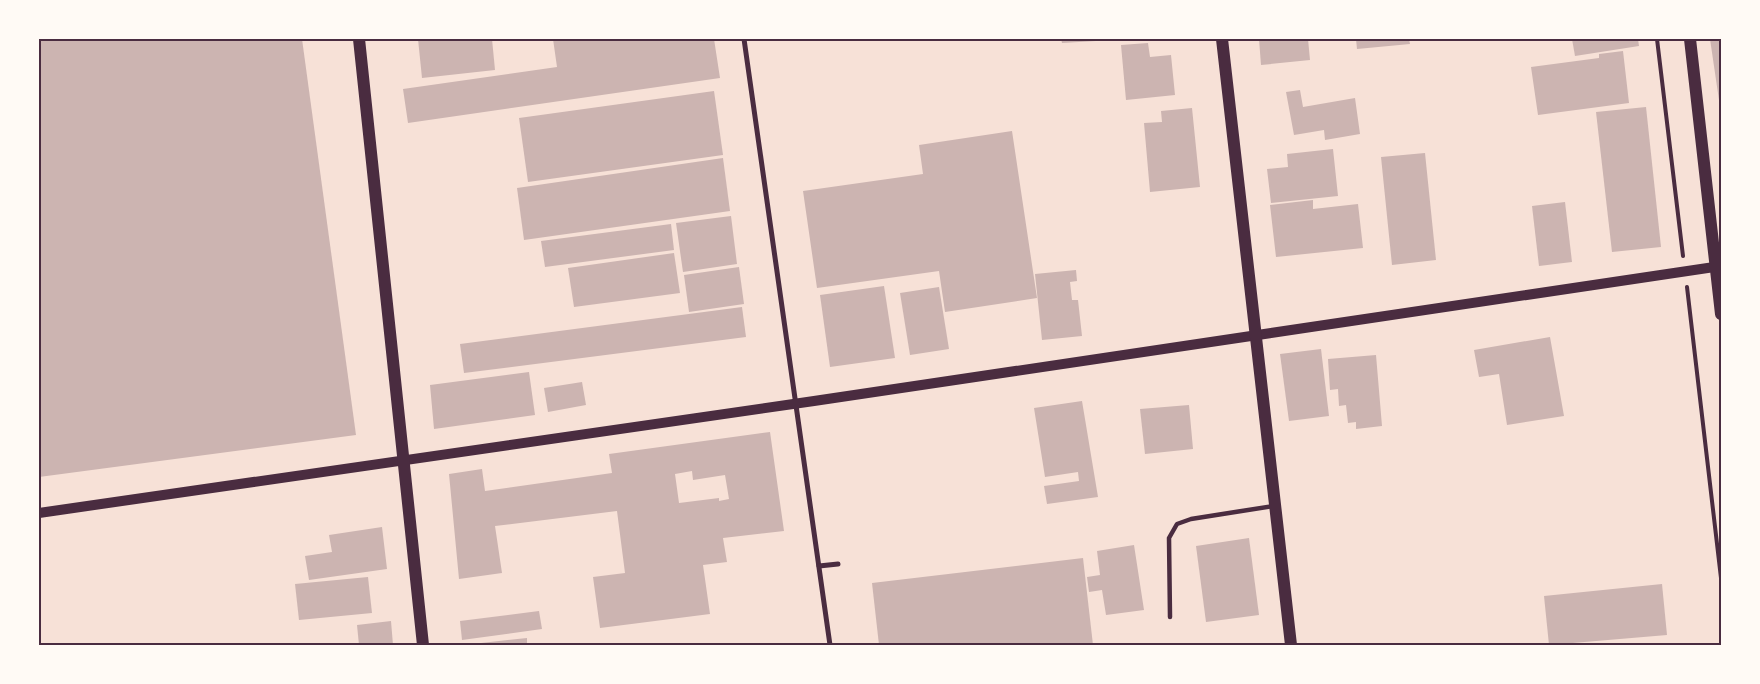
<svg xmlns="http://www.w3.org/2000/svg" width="1760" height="684" font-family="'Work Sans',sans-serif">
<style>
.building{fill:#ccb4b1;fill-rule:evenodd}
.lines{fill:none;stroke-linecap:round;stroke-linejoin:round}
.path{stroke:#4a2c40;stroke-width:4}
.service{stroke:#4a2c40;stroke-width:4.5}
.pedestrian{stroke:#4a2c40;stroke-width:5}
.tertiary{stroke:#4a2c40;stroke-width:10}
.secondary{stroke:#4a2c40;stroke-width:12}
.neatline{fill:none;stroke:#4a2c40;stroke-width:2}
</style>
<rect width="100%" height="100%" fill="#f7e1d7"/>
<!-- building -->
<g class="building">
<path d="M39,39H302L356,435L39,477Z"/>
<path d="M418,39H492L495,70L422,78Z"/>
<path d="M553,39H714L720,78L408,123L403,89L557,67Z"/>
<path d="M1061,39H1096V41L1062,43Z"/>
<path d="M1259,39H1308L1310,60L1261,65Z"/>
<path d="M1356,39H1409L1410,44L1357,49Z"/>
<path d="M1572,39H1638L1639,46L1575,56Z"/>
<path d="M1710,39H1721V107H1720Z"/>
<path d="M1148,43L1150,57L1171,55L1175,95L1126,100L1121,45Z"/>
<path d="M1623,51L1629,103L1538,115L1531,67L1599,58V54Z"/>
<path d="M1300,90L1303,107L1355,98L1360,134L1325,140L1324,130L1294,135L1286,92Z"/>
<path d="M714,91L723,155L528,182L519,118Z"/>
<path d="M1646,107L1661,247L1612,252L1596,112Z"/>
<path d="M1192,108L1200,187L1150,192L1144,123L1162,122L1161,111Z"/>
<path d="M1012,131L1037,298L945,312L939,271L817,288L803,191L923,174L919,145Z"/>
<path d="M1333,149L1338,196L1271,203L1267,169L1288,167L1287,154Z"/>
<path d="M1425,153L1436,260L1392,265L1381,157Z"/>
<path d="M723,158L730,211L524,240L517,188Z"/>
<path d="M1313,200V209L1358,204L1363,248L1276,257L1270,205Z"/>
<path d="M1565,202L1572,262L1539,266L1532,206Z"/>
<path d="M731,216L737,264L683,272L676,223Z"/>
<path d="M671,224L674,250L545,267L541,241Z"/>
<path d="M674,253L680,293L574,307L568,268Z"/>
<path d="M739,267L744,304L689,312L684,275Z"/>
<path d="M1076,270L1077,281L1070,282L1072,300H1078L1082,336L1042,340L1035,274Z"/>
<path d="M884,286L895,358L830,367L820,295Z"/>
<path d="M939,287L949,349L910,355L900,293Z"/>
<path d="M742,307L746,337L464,373L460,344Z"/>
<path d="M1550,337L1564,416L1507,425L1499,374L1479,377L1474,350Z"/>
<path d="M1321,349L1329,416L1289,421L1280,354Z"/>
<path d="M1376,355L1382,426L1356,429V422L1348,423L1346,405L1339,406L1338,389L1330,390L1328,359Z"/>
<path d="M529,372L535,415L434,429L430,385Z"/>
<path d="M582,382L586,405L548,412L544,388Z"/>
<path d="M1082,401L1098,497L1047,504L1044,486L1079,481L1078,472L1045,477L1034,408Z"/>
<path d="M1189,405L1193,449L1145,454L1140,409Z"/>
<path d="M770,432L784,531L723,538L727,562L703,565L710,614L600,628L593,577L625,573L617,511L495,526L502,573L459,579L449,474L482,469L485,491L612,473L609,454ZM692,471L693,480L725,475L729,499L719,501V498L679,503L675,474Z"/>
<path d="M382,527L387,569L309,580L305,556L332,552L329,535Z"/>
<path d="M1249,538L1259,615L1206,622L1196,546Z"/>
<path d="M1134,545L1144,610L1106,615L1102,590L1089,592L1087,577L1100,575L1097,551Z"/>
<path d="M1083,558L1093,645H879L872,583Z"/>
<path d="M368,577L372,613L299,620L295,584Z"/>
<path d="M1662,584L1667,635L1549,645L1544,596Z"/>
<path d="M539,611L542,629L462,640L460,621Z"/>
<path d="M391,621L393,645H359L357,625Z"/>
<path d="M527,638V645H481V643Z"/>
</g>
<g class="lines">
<!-- path -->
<g class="path">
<path d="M1657,39L1683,256"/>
<path d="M1687,287L1721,578"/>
</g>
<!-- service -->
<path class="service" d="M1170,617L1169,538L1177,524L1191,519L1273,506"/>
<!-- pedestrian -->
<g class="pedestrian">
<path d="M744,39L830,645"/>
<path d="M819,566L838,564"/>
</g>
<!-- tertiary -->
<path class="tertiary" d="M39,513L814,401L1721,266"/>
<!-- secondary -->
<g class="secondary">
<path d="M359,39L423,645"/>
<path d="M1222,39L1291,645"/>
<path d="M1690,39L1721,314"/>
</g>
</g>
<!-- border -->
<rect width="1760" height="684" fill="none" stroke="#fffaf5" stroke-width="81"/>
<rect x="40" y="40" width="1680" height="604" class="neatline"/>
</svg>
